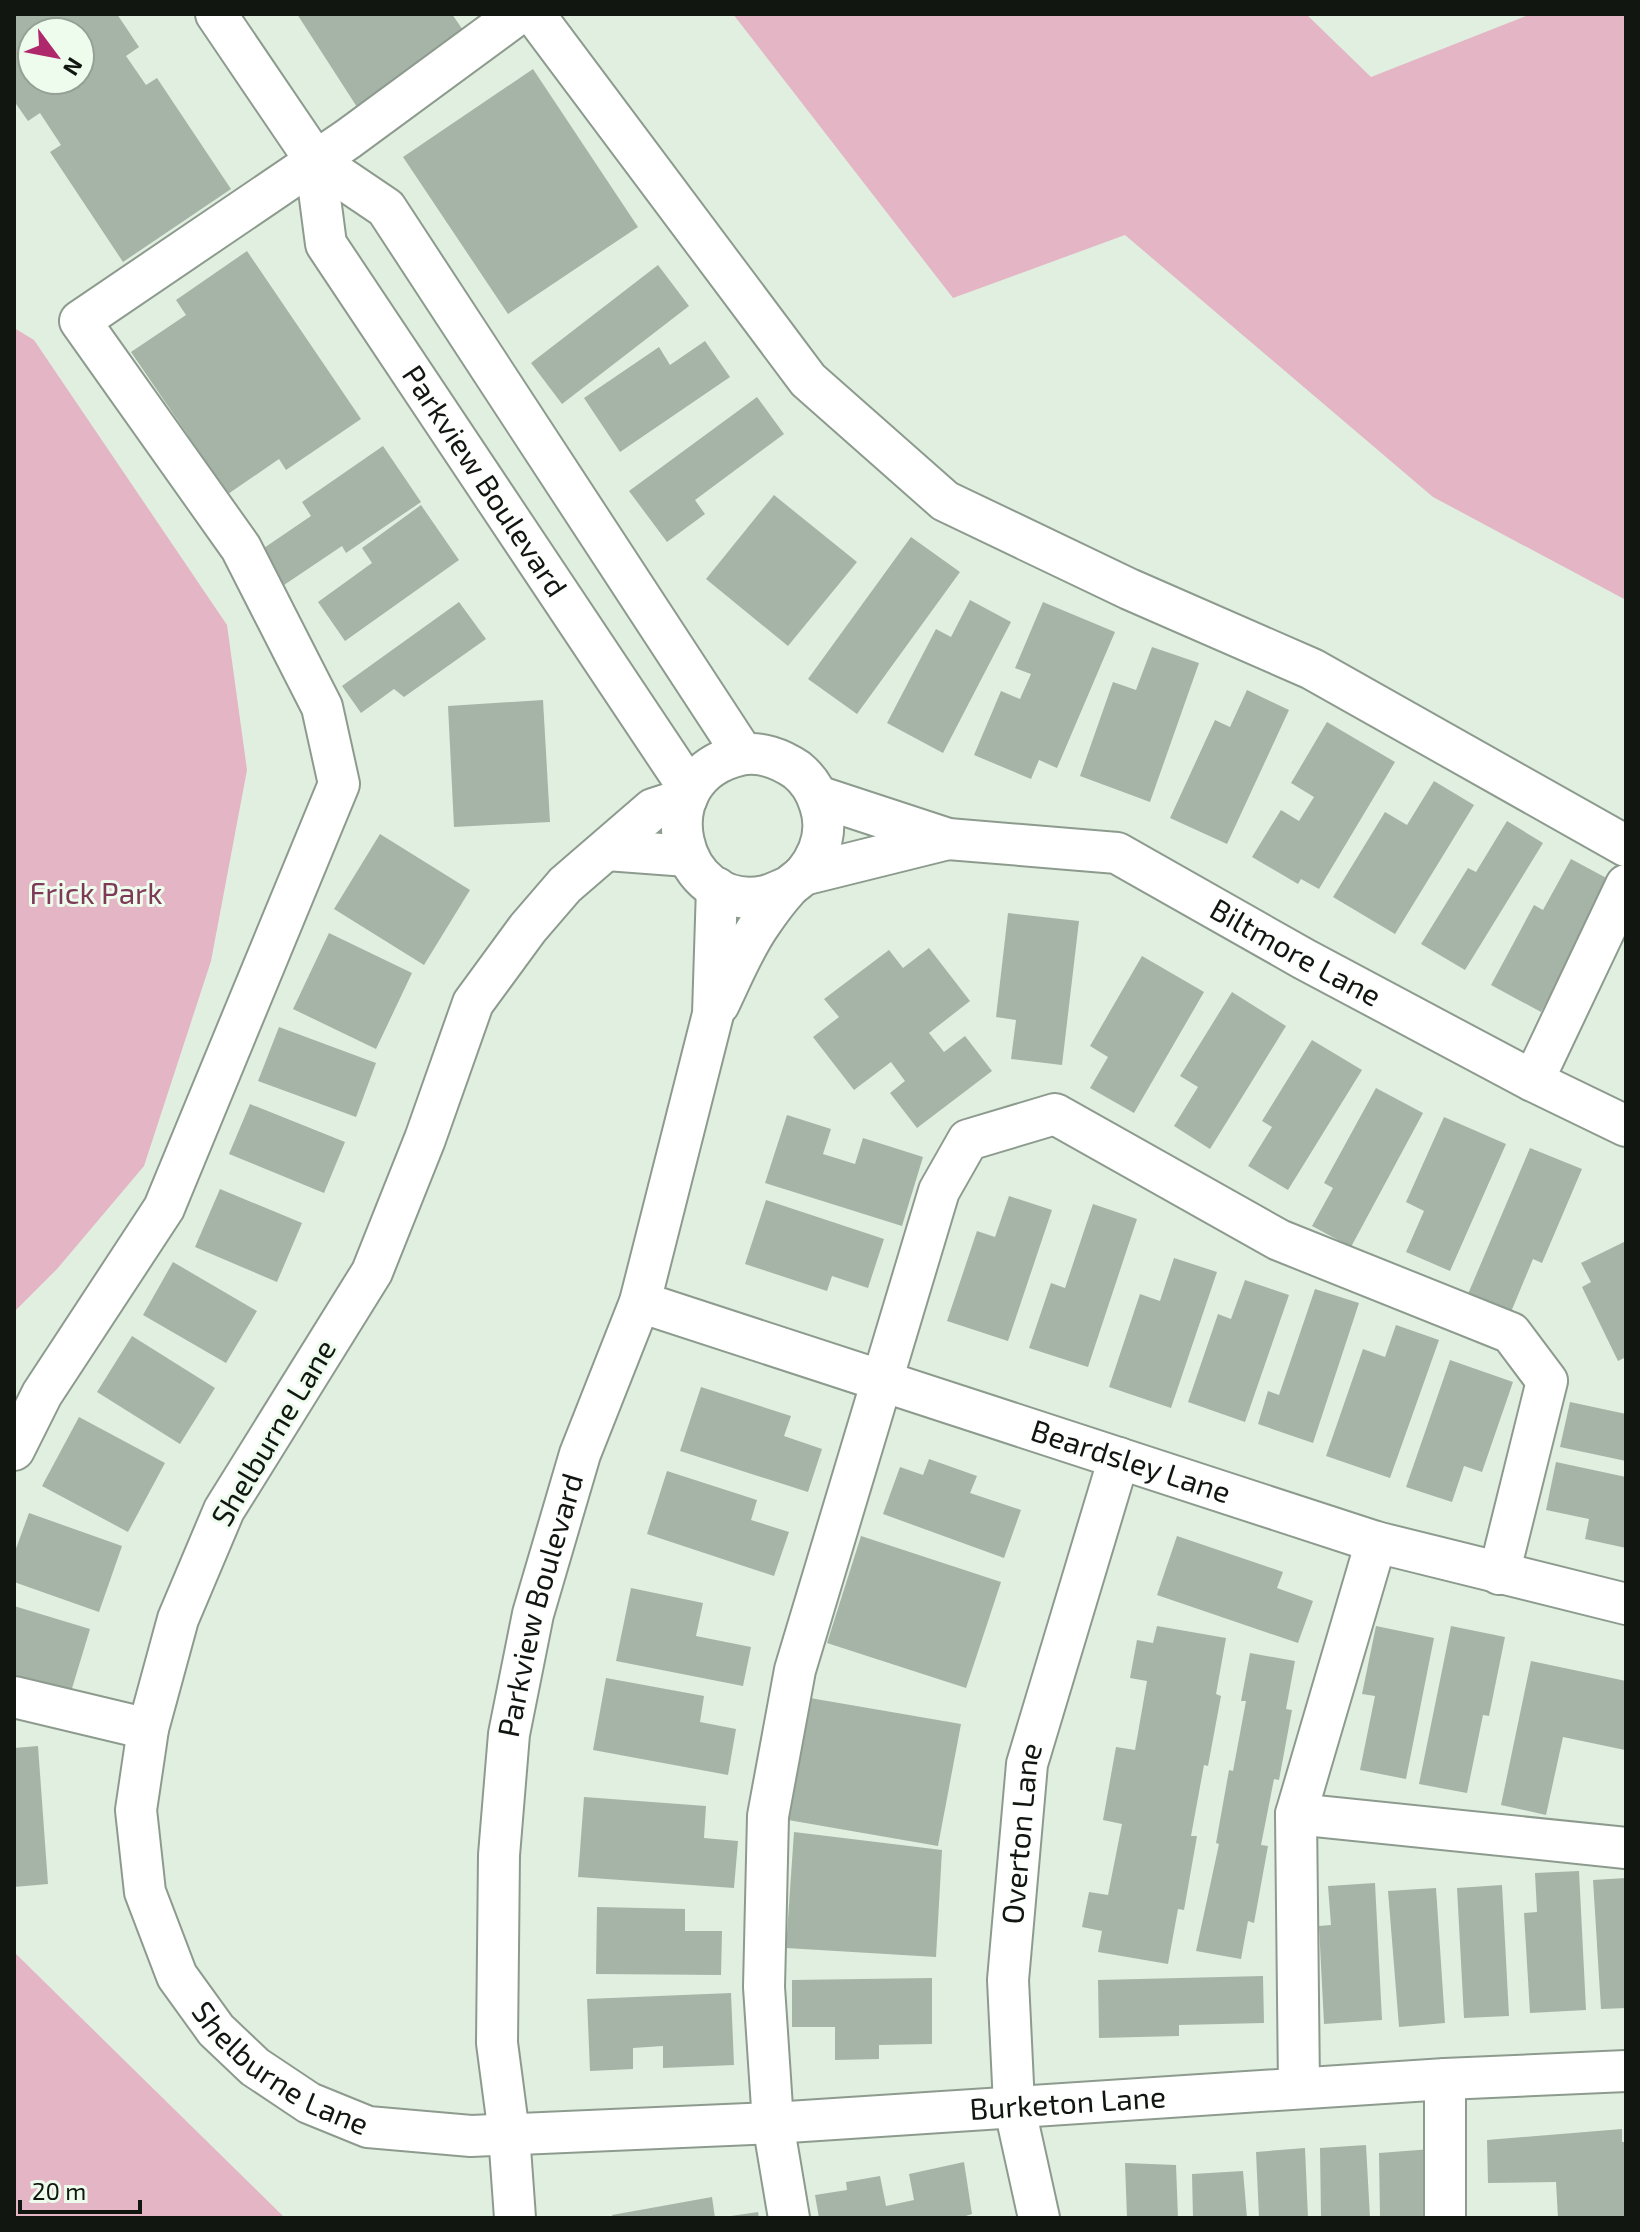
<svg xmlns="http://www.w3.org/2000/svg" width="1640" height="2232" font-family="'Exo 2',sans-serif">
<style>
.green{fill:#e3b5c5}
.building{fill:#a6b4a7;fill-rule:evenodd}
.lines{fill:none;stroke-linecap:round;stroke-linejoin:round}
.minor-casing{stroke:#8d9b8e;stroke-width:44}
.minor{stroke:#fff;stroke-width:40}
.labels{text-anchor:middle;stroke-width:6;stroke-linejoin:round;paint-order:stroke}
.street-label{font-size:30px;fill:#111611;stroke:#eefcee}
.park-label{font-size:30px;fill:#7d3956;stroke:#eefcee}
</style>
<rect width="100%" height="100%" fill="#e0efe0"/>
<!-- green -->
<g class="green">
<path d="M733,14H1306L1371,77L1531,14H1626V600L1433,497L1125,235L953,298Z"/>
<path d="M14,328L34,340L227,625L247,770L211,961L144,1166L57,1269L14,1312Z"/>
<path d="M14,1952L285,2218H14Z"/>
</g>
<!-- building -->
<g class="building">
<path d="M14,14H117L139,47L126,56L146,85L157,78L231,189L123,262L50,152L61,145L40,113L28,121L14,101ZM32,32H80V80H32Z"/>
<path d="M297,14H452L467,36L357,107Z"/>
<path d="M533,69L638,227L508,314L403,157Z"/>
<path d="M247,251L361,419L286,470L279,459L228,494L131,352L186,315L176,300Z"/>
<path d="M658,265L689,306L562,404L531,363Z"/>
<path d="M705,341L730,377L620,452L584,398L659,347L670,365Z"/>
<path d="M757,397L784,434L695,500L705,514L667,542L629,491Z"/>
<path d="M383,446L421,502L346,553L342,546L284,585L261,550L311,516L302,502Z"/>
<path d="M774,495L857,562L788,646L706,579Z"/>
<path d="M421,505L459,560L345,641L318,602L372,563L362,548Z"/>
<path d="M911,537L960,572L857,714L808,679Z"/>
<path d="M970,600L1011,622L943,753L887,723L936,629L951,637Z"/>
<path d="M459,602L486,639L404,697L394,689L361,713L342,686Z"/>
<path d="M1043,602L1115,632L1057,768L1039,760L1031,779L974,755L1001,691L1020,699L1031,674L1015,668Z"/>
<path d="M1152,647L1199,663L1150,802L1080,776L1113,682L1136,690Z"/>
<path d="M1247,690L1289,710L1227,844L1170,818L1215,720L1230,727Z"/>
<path d="M543,700L550,822L454,827L448,706Z"/>
<path d="M1327,722L1395,762L1319,889L1301,879L1298,884L1252,857L1281,810L1299,821L1314,797L1291,783Z"/>
<path d="M1434,781L1474,805L1395,934L1333,897L1385,812L1407,825Z"/>
<path d="M1507,821L1543,843L1465,970L1421,944L1468,868L1476,872Z"/>
<path d="M380,834L470,890L424,965L334,909Z"/>
<path d="M1571,859L1612,881L1541,1012L1491,985L1534,905L1543,910Z"/>
<path d="M1008,913L1079,921L1062,1065L1011,1059L1016,1020L996,1017Z"/>
<path d="M329,933L412,973L376,1049L293,1009Z"/>
<path d="M929,948L970,1001L929,1033L944,1052L965,1036L992,1071L917,1128L890,1093L905,1081L891,1062L854,1090L813,1037L839,1017L824,999L889,950L903,968Z"/>
<path d="M1142,956L1204,992L1134,1113L1090,1088L1108,1057L1090,1046Z"/>
<path d="M1232,992L1286,1026L1210,1149L1174,1126L1198,1087L1180,1076Z"/>
<path d="M279,1027L376,1063L356,1117L258,1081Z"/>
<path d="M1312,1040L1362,1070L1288,1190L1248,1166L1272,1127L1262,1121Z"/>
<path d="M1376,1088L1423,1113L1351,1247L1312,1226L1333,1188L1324,1183Z"/>
<path d="M250,1104L345,1142L324,1193L229,1154Z"/>
<path d="M787,1115L831,1129L823,1154L855,1164L863,1138L923,1157L902,1226L765,1183Z"/>
<path d="M1444,1117L1506,1144L1450,1271L1406,1252L1424,1211L1406,1202Z"/>
<path d="M1530,1148L1582,1169L1542,1263L1533,1259L1511,1312L1468,1294Z"/>
<path d="M220,1189L302,1223L277,1282L195,1247Z"/>
<path d="M1009,1196L1052,1210L1008,1341L947,1321L977,1231L995,1237Z"/>
<path d="M766,1200L884,1239L868,1288L832,1276L827,1291L745,1264Z"/>
<path d="M1093,1204L1137,1219L1088,1367L1029,1348L1051,1283L1065,1288Z"/>
<path d="M1626,1241V1357L1618,1361L1582,1287L1591,1282L1581,1263Z"/>
<path d="M1174,1258L1217,1272L1171,1408L1109,1387L1140,1294L1160,1301Z"/>
<path d="M173,1262L257,1311L226,1363L143,1315Z"/>
<path d="M1245,1280L1289,1295L1245,1422L1188,1402L1218,1314L1231,1319Z"/>
<path d="M1315,1289L1359,1303L1313,1443L1258,1424L1268,1391L1279,1395Z"/>
<path d="M1396,1325L1439,1340L1390,1478L1326,1456L1363,1349L1385,1357Z"/>
<path d="M132,1336L215,1388L180,1444L97,1392Z"/>
<path d="M1450,1360L1513,1382L1482,1472L1464,1466L1452,1502L1406,1487Z"/>
<path d="M701,1387L791,1416L784,1436L822,1449L808,1492L680,1451Z"/>
<path d="M1570,1402L1626,1414V1461L1560,1447Z"/>
<path d="M79,1417L165,1463L128,1532L42,1486Z"/>
<path d="M929,1459L977,1476L970,1493L1021,1510L1004,1558L883,1514L900,1467L923,1475Z"/>
<path d="M1556,1462L1626,1477V1548L1585,1539L1589,1519L1546,1510Z"/>
<path d="M667,1471L757,1500L751,1520L789,1532L774,1576L647,1534Z"/>
<path d="M29,1513L122,1546L99,1612L14,1582V1554Z"/>
<path d="M861,1536L1001,1582L966,1688L827,1643Z"/>
<path d="M1177,1536L1283,1572L1277,1588L1313,1601L1298,1643L1157,1595Z"/>
<path d="M631,1588L703,1603L696,1636L751,1647L743,1686L616,1661Z"/>
<path d="M14,1606L90,1629L70,1695L14,1678Z"/>
<path d="M1157,1626L1226,1638L1216,1694L1221,1696L1208,1766L1204,1765L1191,1836H1197L1184,1910L1178,1909L1168,1964L1098,1952L1102,1931L1082,1927L1089,1892L1108,1895L1122,1824L1103,1820L1116,1747L1135,1750L1147,1681L1130,1678L1137,1640L1153,1643Z"/>
<path d="M1376,1626L1434,1638L1406,1779L1360,1770L1375,1696L1362,1694Z"/>
<path d="M1451,1626L1505,1637L1489,1716L1483,1715L1467,1793L1419,1784Z"/>
<path d="M1250,1653L1295,1661L1286,1709L1292,1710L1279,1780L1274,1779L1261,1845L1268,1846L1254,1923L1248,1921L1241,1959L1196,1951L1219,1844L1216,1843L1229,1770L1233,1771L1246,1701H1241Z"/>
<path d="M1531,1661L1626,1681L1625,1750L1563,1737L1546,1815L1501,1805Z"/>
<path d="M606,1678L704,1696L700,1722L736,1729L728,1775L593,1750Z"/>
<path d="M810,1698L961,1724L938,1846L788,1820Z"/>
<path d="M38,1746L48,1884L14,1887V1748Z"/>
<path d="M584,1797L706,1806L704,1838L738,1841L734,1888L578,1877Z"/>
<path d="M794,1832L942,1850L936,1957L786,1948Z"/>
<path d="M1579,1871L1586,2010L1530,2013L1524,1913L1537,1912L1535,1873Z"/>
<path d="M1626,1878V2008L1601,2009L1593,1880Z"/>
<path d="M1375,1883L1382,2020L1324,2024L1319,1926L1331,1925L1328,1886Z"/>
<path d="M1502,1885L1509,2016L1464,2018L1457,1888Z"/>
<path d="M1436,1888L1445,2023L1399,2027L1388,1891Z"/>
<path d="M597,1907L685,1909V1931H722L721,1975L596,1974Z"/>
<path d="M1263,1976L1264,2023L1179,2025V2036L1099,2038L1098,1980Z"/>
<path d="M932,1978V2044L879,2045V2059L835,2060V2027H792V1980Z"/>
<path d="M731,1993L734,2065L663,2068V2046L633,2048V2069L590,2071L587,1999Z"/>
<path d="M1622,2129V2142H1626V2218H1558L1556,2182L1488,2183L1487,2140Z"/>
<path d="M1366,2145L1370,2218H1321L1320,2148Z"/>
<path d="M1305,2148L1308,2218H1259L1256,2152Z"/>
<path d="M1432,2149L1435,2218H1380L1379,2153Z"/>
<path d="M964,2162L972,2214L959,2218H819L815,2195L847,2190L846,2182L880,2176L886,2206L914,2200L909,2174Z"/>
<path d="M1125,2163L1176,2165L1178,2218H1127Z"/>
<path d="M1243,2171L1247,2218H1193L1192,2174Z"/>
<path d="M712,2197L715,2218H613L612,2215Z"/>
<path d="M758,2212L759,2218H731V2216Z"/>
</g>
<g class="lines">
<!-- minor casing -->
<g class="minor-casing">
<g id="minor">
<path d="M216,14L315,160L386,208L743,754"/>
<path d="M534,14L808,380L945,501L1129,589L1312,669L1626,846"/>
<path id="s1" d="M315,160L326,244L690,790"/>
<path id="s2" d="M817,796L948,839L1117,853L1304,959L1533,1081L1626,1126"/>
<path id="s3" d="M687,798L653,809L565,885L528,928L473,1003L425,1139L372,1272L224,1510L178,1619L148,1729L136,1810L145,1892L177,1976L216,2030L255,2067L309,2103L368,2127L471,2136L773,2123L1445,2079L1626,2071"/>
<path d="M607,850L687,856"/>
<path d="M803,875L948,839"/>
<path d="M719,1004C732,977 744,947 761,923C769,911 778,899 787,889C792,883 800,879 805,873C821,853 828,829 820,805C816,791 808,779 797,770C781,759 760,751 740,755C644,777 677,914 765,896C773,894 781,890 788,887"/>
<path d="M1533,1081L1626,885"/>
<path id="s4" d="M640,1302L1376,1542L1626,1604"/>
<path d="M14,1450L42,1394L164,1208L339,784L322,707L241,548L80,321L348,139L518,14"/>
<path d="M14,1697L148,1729"/>
<path d="M1296,1814L1626,1848"/>
<path d="M1445,2079V2218"/>
<path d="M1299,2088L1296,1814L1376,1542"/>
<path id="s5" d="M515,2218L509,2134L497,2043L499,1855L509,1734L533,1614L580,1454L640,1302L713,1014L717,888"/>
<path d="M789,2218L773,2123L764,1987L768,1816L795,1670L939,1191L968,1140L1055,1114L1279,1240L1511,1333L1547,1381L1499,1574"/>
<path id="s6" d="M1039,2218L1014,2105L1008,1980L1027,1764L1119,1458"/>
</g>
</g>
<!-- minor -->
<use href="#minor" class="minor"/>
</g>
<g class="labels">
<!-- street labels -->
<g class="street-label">
<text dy="10" stroke="none"><textPath href="#s1" startOffset="370">Parkview Boulevard</textPath></text>
<text dy="10" stroke="none"><textPath href="#s2" startOffset="512">Biltmore Lane</textPath></text>
<text transform="translate(274 1433) rotate(-59)" y="10">Shelburne Lane</text>
<text dy="10" stroke="none"><textPath href="#s4" startOffset="516">Beardsley Lane</textPath></text>
<text dy="10" stroke="none"><textPath href="#s5" startOffset="618">Parkview Boulevard</textPath></text>
<text dy="10" stroke="none"><textPath href="#s6" startOffset="388">Overton Lane</textPath></text>
<text dy="10" stroke="none"><textPath href="#s3" startOffset="1498">Shelburne Lane</textPath></text>
<text dy="10" stroke="none"><textPath href="#s3" startOffset="2306">Burketon Lane</textPath></text>
</g>
<!-- park labels -->
<g class="park-label">
<text x="96" y="904">Frick Park</text>
</g>
</g>
<!-- border -->
<rect width="1640" height="2232" fill="none" stroke="#111611" stroke-width="32"/>
<!-- north arrow -->
<g transform="translate(56 56) rotate(122)"><circle r="38" fill="#eefcee" stroke="#96a096" stroke-width="2"/>
<path d="M0-6L14 30L0 20L-14 30Z" fill="#af286c"/>
<text y="-12" font-size="22" font-weight="bold" text-anchor="middle" fill="#111611">N</text>
</g>
<!-- scale -->
<path d="M20 2200v12h120v-12" fill="none" stroke="#111611" stroke-width="4"/>
<text x="32" y="2200" font-size="24" fill="#111611" stroke="#eefcee" stroke-width="6" paint-order="stroke">20 m</text>
</svg>
